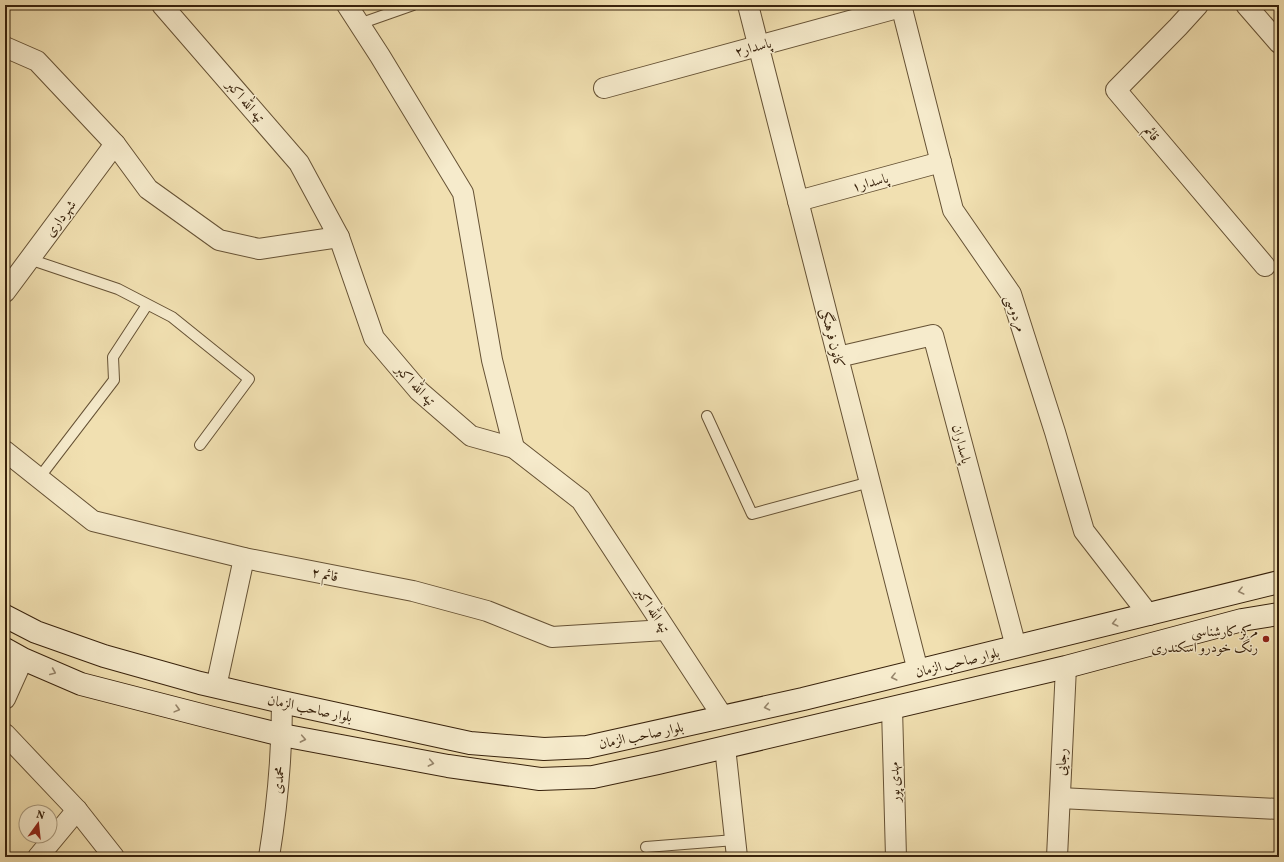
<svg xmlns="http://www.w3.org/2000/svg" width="1284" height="862" font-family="Vollkorn,Amiri,serif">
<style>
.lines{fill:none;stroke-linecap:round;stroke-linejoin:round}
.lane-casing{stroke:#665235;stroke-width:12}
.street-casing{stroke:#665235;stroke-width:22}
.secondary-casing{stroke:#38220c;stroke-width:24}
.lane{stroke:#f6ebcc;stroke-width:10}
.street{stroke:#f6ebcc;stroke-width:20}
.secondary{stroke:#f6ebcc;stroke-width:22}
.oneway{stroke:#97866c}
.poi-dot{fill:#8f2418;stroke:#f6ebcc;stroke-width:1.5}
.labels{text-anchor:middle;stroke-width:3;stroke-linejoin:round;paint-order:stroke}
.street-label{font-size:14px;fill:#38220c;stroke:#f6ebcc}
.poi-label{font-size:14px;fill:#38220c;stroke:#f6ebcc;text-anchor:end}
</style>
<rect width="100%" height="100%" fill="#f1e0b1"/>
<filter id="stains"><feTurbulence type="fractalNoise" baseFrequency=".005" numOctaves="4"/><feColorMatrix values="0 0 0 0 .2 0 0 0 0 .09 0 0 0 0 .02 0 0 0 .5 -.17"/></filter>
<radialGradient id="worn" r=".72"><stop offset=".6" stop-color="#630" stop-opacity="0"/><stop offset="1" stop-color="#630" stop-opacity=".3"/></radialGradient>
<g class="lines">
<!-- lane casing -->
<g class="lane-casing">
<g id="lane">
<path d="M359,24L413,5"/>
<path d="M29,259L118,289L172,317L249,379L200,445"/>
<path d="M707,416L752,514L870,482"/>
<path d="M39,478L114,380L113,357L147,305"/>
<path d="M646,847L735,840"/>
</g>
</g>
<!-- street casing -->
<g class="street-casing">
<g id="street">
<path d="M162,5L299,163L339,237L374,338L419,391L471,436L514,448L581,500L723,717"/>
<path d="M347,5L380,56L463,193L492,360L514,448"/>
<path d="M748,5L918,671"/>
<path d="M901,5L953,210L1011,294L1055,432L1084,531L1149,615"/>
<path d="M1198,5L1178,27L1116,90L1265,266"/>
<path d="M1246,5L1279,43"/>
<path d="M5,47L37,61L115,144L148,189L219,240L259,249L339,237"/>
<path d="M604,88L901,7"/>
<path d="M798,201L941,162"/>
<path d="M5,292L115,144"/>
<path d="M838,357L933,335L1016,647"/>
<path d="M5,451L93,521L244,558L413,591L487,611L552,637L665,630"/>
<path d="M216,687L244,558"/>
<path d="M5,699L23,659"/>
<path d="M892,708L896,857"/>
<path d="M5,734L77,810L114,857"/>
<path d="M725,747L737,857"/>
<path d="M1060,798L1279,809"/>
<path d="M38,857L77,810"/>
<path d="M269,857C277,808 282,753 282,702"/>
<path d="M1057,857L1066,667"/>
</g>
</g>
<!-- secondary casing -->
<g class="secondary-casing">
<g id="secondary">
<path d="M5,616L36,632L104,656L200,683L282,702L470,743L544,749L587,747L803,699L1279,582"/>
<path d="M5,649L23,659L81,684L213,718L282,735L448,766L540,779L593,777L658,763L1066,667L1242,620L1279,614"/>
</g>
</g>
<!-- lane -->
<use href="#lane" class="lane"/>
<!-- street -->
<use href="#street" class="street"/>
<!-- secondary -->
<use href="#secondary" class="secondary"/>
</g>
<!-- one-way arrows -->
<defs><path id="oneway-chevron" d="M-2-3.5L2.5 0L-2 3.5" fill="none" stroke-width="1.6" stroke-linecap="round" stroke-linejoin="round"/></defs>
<g class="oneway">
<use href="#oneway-chevron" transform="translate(1241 591) rotate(166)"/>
<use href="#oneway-chevron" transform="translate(1115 623) rotate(166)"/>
<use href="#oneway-chevron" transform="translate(53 672) rotate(23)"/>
<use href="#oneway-chevron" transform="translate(894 677) rotate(166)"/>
<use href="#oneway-chevron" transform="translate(767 707) rotate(168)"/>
<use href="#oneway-chevron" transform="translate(177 709) rotate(15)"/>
<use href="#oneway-chevron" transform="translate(303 739) rotate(11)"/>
<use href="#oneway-chevron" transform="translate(431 763) rotate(11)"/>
</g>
<!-- markers -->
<circle class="poi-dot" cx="1266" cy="639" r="4"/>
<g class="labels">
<!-- street labels -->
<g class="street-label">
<text transform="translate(753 47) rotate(-15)" y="5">پاسدار۲</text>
<text transform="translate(246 101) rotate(49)" y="5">تپه الله اکبر</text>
<text transform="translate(1152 133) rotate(50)" y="5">قائم</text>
<text transform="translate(870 182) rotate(-15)" y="5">پاسدار۱</text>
<text transform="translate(60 218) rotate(-53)" y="5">شهرداری</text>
<text transform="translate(1016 313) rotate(70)" y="5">مردوسی</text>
<text transform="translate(833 338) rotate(76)" y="5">کانون فرهنگی</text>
<text transform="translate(416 385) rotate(46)" y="5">تپه الله اکبر</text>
<text transform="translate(962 444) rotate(75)" y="5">پاسداران</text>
<text transform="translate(325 574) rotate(11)" y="5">قائم ۲</text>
<text transform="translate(653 610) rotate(57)" y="5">تپه الله اکبر</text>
<text transform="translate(957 662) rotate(-14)" y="5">بلوار صاحب الزمان</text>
<text transform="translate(310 708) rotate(12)" y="5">بلوار صاحب الزمان</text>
<text transform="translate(641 735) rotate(-12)" y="5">بلوار صاحب الزمان</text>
<text transform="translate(1061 762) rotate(-87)" y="5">رجایی</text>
<text transform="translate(278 780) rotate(-84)" y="5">محمدی</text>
<text transform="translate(894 782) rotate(-92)" y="5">مهدی پور</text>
</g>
<!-- poi labels -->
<g class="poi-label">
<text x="1258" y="636">مرکز کارشناسی<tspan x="1258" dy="16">رنگ خودرو اسکندری</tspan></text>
</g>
</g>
<!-- margin -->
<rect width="1284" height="862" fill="none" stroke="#f1e0b1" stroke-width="20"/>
<rect x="6" y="6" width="1272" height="850" fill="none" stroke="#38220c" stroke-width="2"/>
<rect x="10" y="10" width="1264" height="842" fill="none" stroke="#38220c"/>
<!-- north arrow -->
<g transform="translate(38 824) rotate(15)"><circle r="19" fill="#f6ebcc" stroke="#aa9b7f"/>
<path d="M0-3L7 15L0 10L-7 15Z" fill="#8f2418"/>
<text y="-6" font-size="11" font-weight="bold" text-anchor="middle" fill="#38220c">N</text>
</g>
<rect width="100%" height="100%" filter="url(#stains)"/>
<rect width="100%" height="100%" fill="url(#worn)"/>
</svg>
